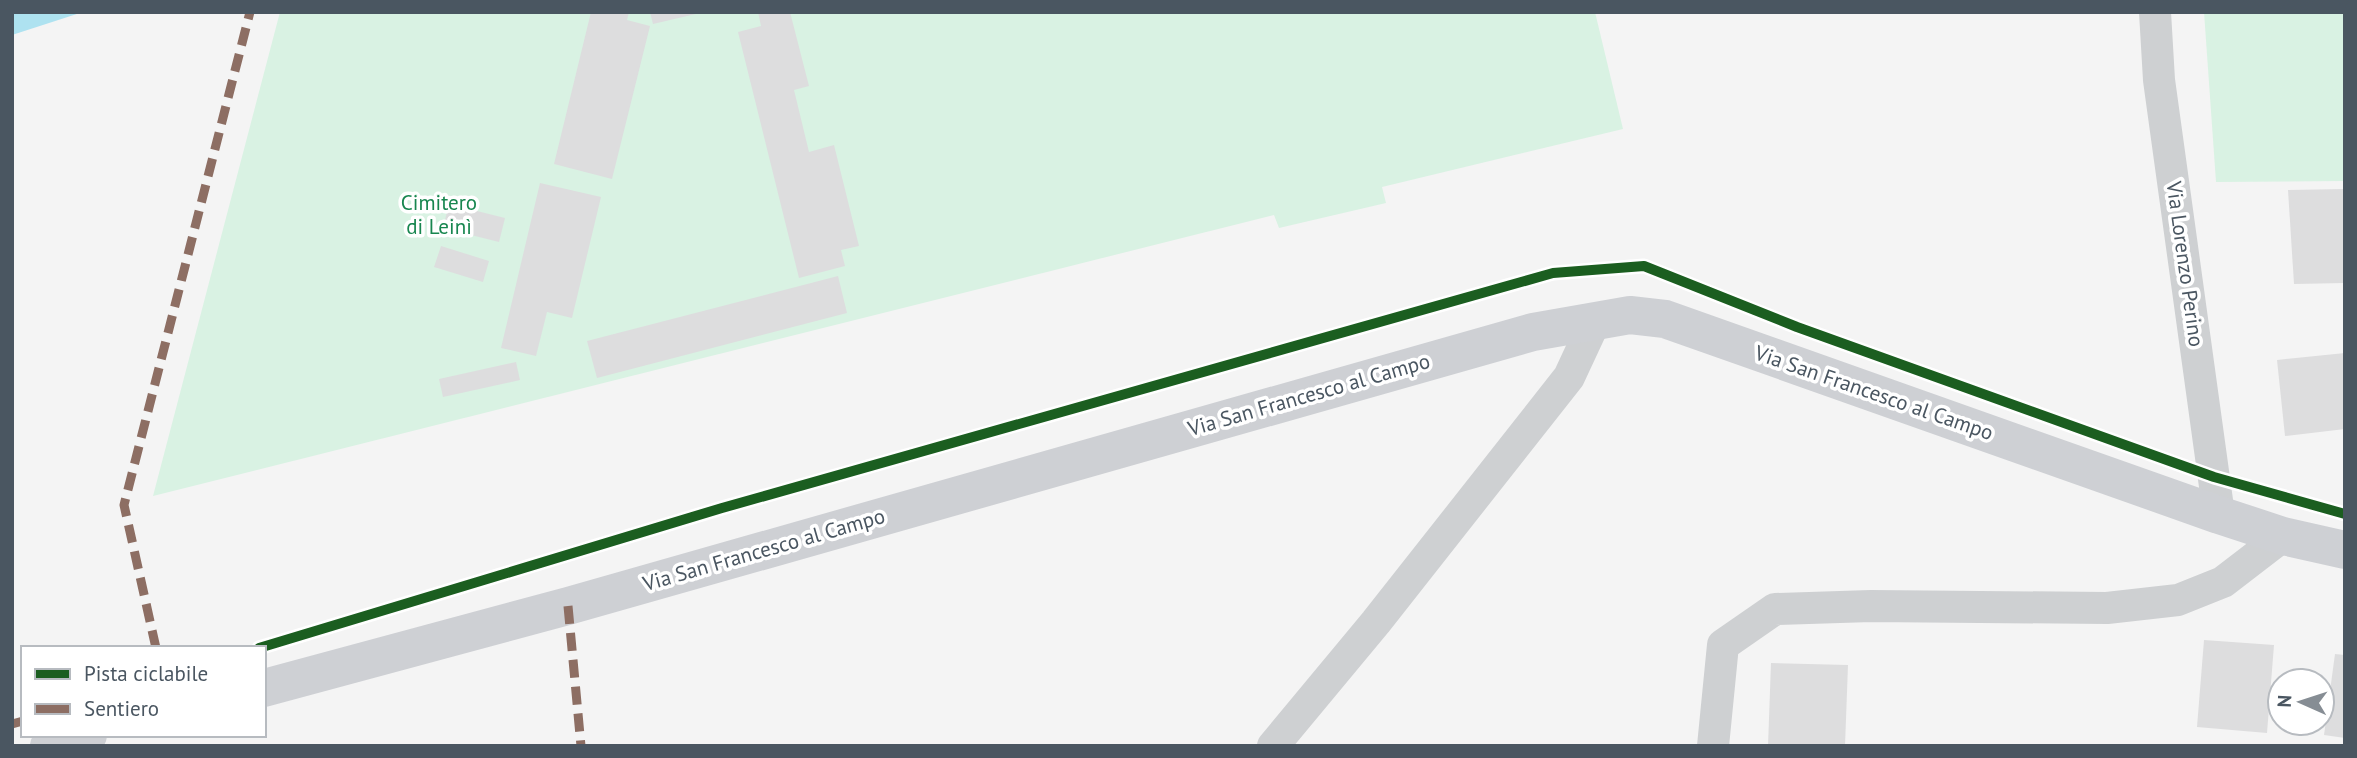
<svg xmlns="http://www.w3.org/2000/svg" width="2357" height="758" font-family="'PT Sans',sans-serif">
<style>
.green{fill:#d9f2e3}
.water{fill:#aee2f0}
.building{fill:#ddddde}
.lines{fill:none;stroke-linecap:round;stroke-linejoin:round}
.street{stroke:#ced0d2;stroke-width:32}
.secondary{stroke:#ced0d4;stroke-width:38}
.quiet{stroke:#8d6e63;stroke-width:9;stroke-dasharray:18 9;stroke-linecap:butt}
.cycleway-casing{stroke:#fff;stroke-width:15}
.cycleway{stroke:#1b5e20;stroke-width:10}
.labels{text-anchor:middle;stroke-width:7;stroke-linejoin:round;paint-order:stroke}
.park-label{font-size:21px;fill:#17864f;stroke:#fff}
.street-label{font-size:21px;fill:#4a5661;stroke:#fff}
</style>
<rect width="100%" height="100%" fill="#f4f4f4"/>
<!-- green -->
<g class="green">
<path d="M280,12H1595L1623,129L1382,187L1386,203L1279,228L1274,215L153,496Z"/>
<path d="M2204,12H2345V181L2216,182Z"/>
</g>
<!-- water -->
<path class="water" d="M12,12H83L12,35Z"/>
<!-- building -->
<g class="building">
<path d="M591,12H629L627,20L650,26L612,179L554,164Z"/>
<path d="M650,12H699L700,13L653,24Z"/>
<path d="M758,12H790L809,86L794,90L809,152L834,145L859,246L841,250L845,266L799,278L738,32L761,26Z"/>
<path d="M540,183L601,197L572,318L547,312L536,356L501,348Z"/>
<path d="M2345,189V283L2294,284L2288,190Z"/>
<path d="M449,204L505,218L499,242L443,228Z"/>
<path d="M441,246L489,261L483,282L434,267Z"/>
<path d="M838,276L847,313L597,378L587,341Z"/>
<path d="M2345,353V429L2285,436L2277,360Z"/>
<path d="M516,362L520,380L443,397L439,379Z"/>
<path d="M2204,640L2274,645L2267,733L2197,727Z"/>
<path d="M2335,654L2345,655V738L2324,735Z"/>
<path d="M1771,663L1848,665L1845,746H1768Z"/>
</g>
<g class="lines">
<!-- street -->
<g class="street">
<path d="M2155,12L2159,80L2219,515"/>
<path d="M1273,746L1376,622L1569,377L1596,319"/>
<path d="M1713,746L1723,645L1775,609L1871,606L2107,608L2178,600L2223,582L2283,536"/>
</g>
<!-- secondary -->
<g class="secondary">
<path d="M264,688L568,606L1533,332L1630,315L1665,319L2219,515L2283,536L2345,550"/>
<path d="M49,746L88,735"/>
</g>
<!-- quiet -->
<g class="quiet">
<path d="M568,606L581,746"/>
<path d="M156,648L124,505L250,12"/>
<path d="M12,724L23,721"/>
</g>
<!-- cycleway casing -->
<g class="cycleway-casing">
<path id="cycleway" d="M259,648L722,508L1553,273L1644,266L1797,327L2214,477L2345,514"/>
</g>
<!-- cycleway -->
<use href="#cycleway" class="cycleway"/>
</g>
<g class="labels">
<!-- park labels -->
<g class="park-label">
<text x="439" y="210">Cimitero<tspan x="439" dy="24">di Leinì</tspan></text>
</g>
<!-- street labels -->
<g class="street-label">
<text transform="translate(2185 264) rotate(82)" y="7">Via Lorenzo Perino</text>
<text transform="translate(1874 393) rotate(19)" y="7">Via San Francesco al Campo</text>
<text transform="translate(1309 395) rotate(-16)" y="7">Via San Francesco al Campo</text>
<text transform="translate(764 550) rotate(-16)" y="7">Via San Francesco al Campo</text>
</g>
</g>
<!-- border -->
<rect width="2357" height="758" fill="none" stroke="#4a5661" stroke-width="28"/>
<!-- legend -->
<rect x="21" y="646" width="245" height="91" fill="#ffffff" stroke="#b7bbc0" stroke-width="2"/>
<rect x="35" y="669" width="35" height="10" fill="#1b5e20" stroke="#b7bbc0" stroke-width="2"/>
<text x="84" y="681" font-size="21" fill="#4a5661">Pista ciclabile</text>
<rect x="35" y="704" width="35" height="10" fill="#8d6e63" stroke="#b7bbc0" stroke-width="2"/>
<text x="84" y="716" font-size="21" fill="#4a5661">Sentiero</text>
<!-- north arrow -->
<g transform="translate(2301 702) rotate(273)"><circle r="33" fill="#ffffff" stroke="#b7bbc0" stroke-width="2"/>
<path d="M0-5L12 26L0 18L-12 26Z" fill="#868d94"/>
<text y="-10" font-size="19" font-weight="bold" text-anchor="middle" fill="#4a5661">N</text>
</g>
</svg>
